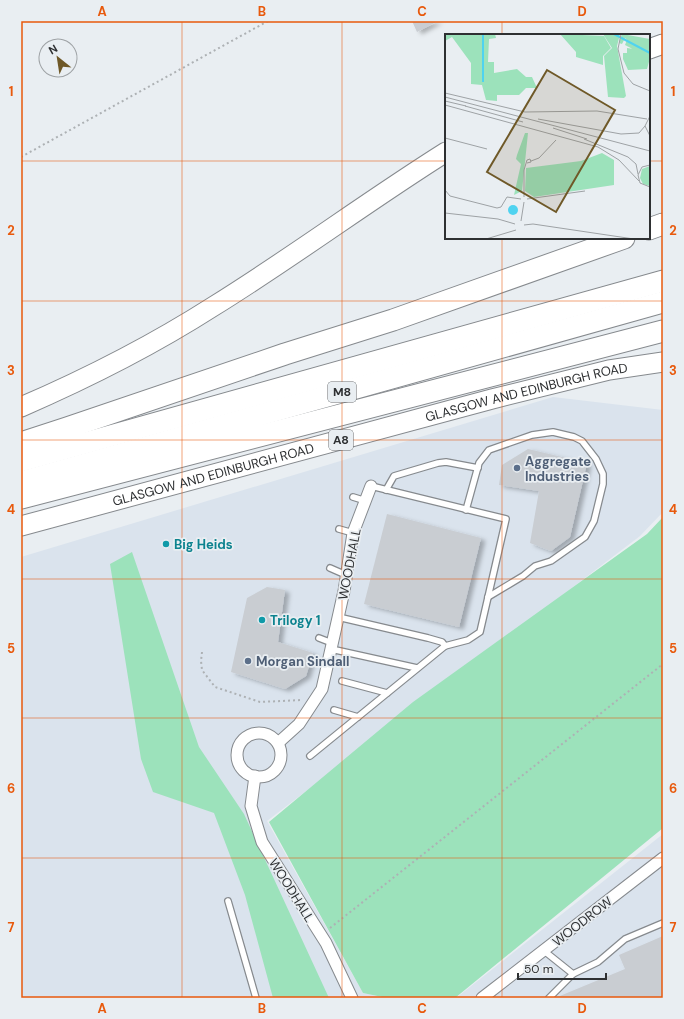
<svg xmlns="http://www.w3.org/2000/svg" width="684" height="1019" font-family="'DM Sans',sans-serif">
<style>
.built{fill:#dae3ed}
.green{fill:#9ce2bb}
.building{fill:#c9cdd2;filter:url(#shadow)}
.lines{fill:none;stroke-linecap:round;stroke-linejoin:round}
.service-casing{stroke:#868a8e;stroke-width:8}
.minor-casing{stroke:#868a8e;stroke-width:13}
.trunk-casing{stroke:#868a8e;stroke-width:21}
.motorway-casing{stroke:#868a8e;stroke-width:23}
.path{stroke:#adb1b4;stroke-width:2;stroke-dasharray:2 3;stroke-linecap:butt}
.service{stroke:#fff;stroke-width:5.5}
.minor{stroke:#fff;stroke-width:11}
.trunk{stroke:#fff;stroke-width:19}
.motorway{stroke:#fff;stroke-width:21}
.grid{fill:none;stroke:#e8590c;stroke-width:1;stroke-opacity:0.55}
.service-dot{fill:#5c6f8a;stroke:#e9eef2;stroke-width:1.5}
.culture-dot{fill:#0f9aa8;stroke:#e9eef2;stroke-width:1.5}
.labels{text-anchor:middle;stroke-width:3.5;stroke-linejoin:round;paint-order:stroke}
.shield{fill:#e9eef2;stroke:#66696c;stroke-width:1}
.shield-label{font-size:12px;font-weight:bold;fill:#2e3032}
.street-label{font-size:13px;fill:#2e3032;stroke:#e9eef2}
.service-label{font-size:13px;font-weight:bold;fill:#4e5e75;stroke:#e9eef2;text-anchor:start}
.culture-label{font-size:13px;font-weight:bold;fill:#0d838f;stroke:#e9eef2;text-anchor:start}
.inset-river{fill:none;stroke:#4fd3f0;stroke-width:2}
.inset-road{fill:none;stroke:#9ea2a5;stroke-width:1}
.view{fill:#6f5928;fill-opacity:0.15;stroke:#6f5928;stroke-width:2}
.inset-edge{fill:none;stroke:#2e3032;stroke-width:2}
.neatline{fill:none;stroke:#e8590c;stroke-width:1.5}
.grid-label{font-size:13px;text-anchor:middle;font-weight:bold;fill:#e8590c}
</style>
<defs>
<filter id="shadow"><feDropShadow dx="4.5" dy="2.5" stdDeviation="2" flood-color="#0004"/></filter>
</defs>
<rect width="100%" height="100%" fill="#e9eef2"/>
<!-- built -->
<g class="built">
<path d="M553,397L663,410V512L640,536L267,821L363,993L386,998H21V557Z"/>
<path d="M663,834V998H456Z"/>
</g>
<!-- green -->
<g class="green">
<path d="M663,517V828L455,998H387L363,993L269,822L413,702L647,534Z"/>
<path d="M132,552L199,747L244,814L329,998H273L245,895L214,813L153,792L141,759L110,564Z"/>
</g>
<!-- building -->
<g class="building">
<path d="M412,21H438L417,32Z"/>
<path d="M528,449L587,463L570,537L551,551L530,543L539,491L499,485L502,465Z"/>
<path d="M387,514L481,538L459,627L364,604Z"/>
<path d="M267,587L285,590L278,642L313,653L306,676L285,689L231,672L247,598Z"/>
<path d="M663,936V998H555L625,969L619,955Z"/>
</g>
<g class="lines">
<!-- service casing -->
<g class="service-casing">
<g id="service">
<path d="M371,486L506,519L480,632L468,640L445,646"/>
<path d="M386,490L394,476L438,463L446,462L478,468"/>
<path d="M353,497L366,501"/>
<path d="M466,510L479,463L489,450L532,435L553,432L574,437L582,441L596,459L603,474V484L594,521L585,537L551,561L535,566L523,576L488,597"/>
<path d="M339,529L353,533"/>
<path d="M330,568L346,575"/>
<path d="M319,638L332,643"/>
<path d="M331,649L417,668"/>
<path d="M342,681L387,693"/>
<path d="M334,710L358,717"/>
<path d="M310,756L445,646L442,642L428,638L338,617"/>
<path d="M228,901L256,998"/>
<path d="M543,950L573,974L598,962L625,939L663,923"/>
<path d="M549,998L573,974"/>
</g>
</g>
<!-- minor casing -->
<g class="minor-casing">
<g id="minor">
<circle cx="259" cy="755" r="22"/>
<path d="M278,743L299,724L322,689L344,591L353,533L371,486"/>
<path d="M255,776L251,806L262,842L326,943L352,998"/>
<path d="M482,998L663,858"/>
</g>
</g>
<!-- trunk casing -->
<g class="trunk-casing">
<g id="trunk">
<path d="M649,49L663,44"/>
<path d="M21,407C88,378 153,345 214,306C293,257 368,201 446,152"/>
<path id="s1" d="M21,526L492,399L609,370L663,362"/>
</g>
</g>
<!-- motorway casing -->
<g class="motorway-casing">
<g id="motorway">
<path d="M649,229L663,224"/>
<path d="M21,443L67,428L285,354L393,320L624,238"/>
<path d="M21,461L663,281"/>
<path d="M21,482L663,302"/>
<path d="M21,498L663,331"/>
</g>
</g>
<!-- path -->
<g class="path">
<path d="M21,157L268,21"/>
<path d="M202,652L201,661L202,670L215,687L260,702L302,700"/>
<path d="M330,928L663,664"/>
</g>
<!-- service -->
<use href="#service" class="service"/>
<!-- minor -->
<use href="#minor" class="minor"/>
<!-- trunk -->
<use href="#trunk" class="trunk"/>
<!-- motorway -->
<use href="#motorway" class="motorway"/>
</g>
<!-- grid -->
<path class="grid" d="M182,21V998M342,21V998M502,21V35M21,161H446M649,161H663M502,238V998M21,301H663M21,440H663M21,579H663M21,718H663M21,858H663"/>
<!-- markers -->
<g class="service-dot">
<circle cx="517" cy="468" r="4"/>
<circle cx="248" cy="661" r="4"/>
</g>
<g class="culture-dot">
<circle cx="166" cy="544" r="4"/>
<circle cx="262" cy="620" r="4"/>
</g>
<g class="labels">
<!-- shield labels -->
<g class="shield">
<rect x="328" y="382" width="28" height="20" rx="3"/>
<rect x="329" y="430" width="24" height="20" rx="3"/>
</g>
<g class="shield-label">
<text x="342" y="396">M8</text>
<text x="341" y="444">A8</text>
</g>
<!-- street labels -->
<g class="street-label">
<text dy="5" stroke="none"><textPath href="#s1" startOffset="523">GLASGOW AND EDINBURGH ROAD</textPath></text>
<text dy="5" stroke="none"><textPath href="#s1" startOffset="199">GLASGOW AND EDINBURGH ROAD</textPath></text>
<text transform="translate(349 564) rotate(-79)" y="5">WOODHALL</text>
<text transform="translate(292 890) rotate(58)" y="5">WOODHALL</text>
<text transform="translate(582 921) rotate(-38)" y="5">WOODROW</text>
</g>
<!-- service labels -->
<g class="service-label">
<text x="525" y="466">Aggregate<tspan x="525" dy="15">Industries</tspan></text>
<text x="256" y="666">Morgan Sindall</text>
</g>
<!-- culture labels -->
<g class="culture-label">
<text x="174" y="549">Big Heids</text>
<text x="270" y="625">Trilogy 1</text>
</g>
</g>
<!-- overview -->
<g transform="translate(445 34)">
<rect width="205" height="205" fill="#e9eef2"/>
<path d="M0,0H50L51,4L44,5L43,28H49V39L72,35L81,43H87L92,54H81L74,61H52V67L41,66L37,51L26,50V29L7,3L0,7ZM115,0L159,2L166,14L158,22V31L131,23V18ZM158,0H175L172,12L181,62L179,64L163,63L159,22L167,14ZM177,0L205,5V24L180,11L182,6L180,4L177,10L174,9ZM182,14L189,15L205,24L202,35L183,36L178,25V19H182ZM80,99H83L77,157L69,161L76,130L71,125L72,121ZM157,119L169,126V151L89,163L80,157L81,134L136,127ZM205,132V152L198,150L195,144L197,135Z" fill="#9ce2bb"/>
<path d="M63 176a5 5 0 1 1 10 0a5 5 0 1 1-10 0Z" fill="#4fd3f0"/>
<path class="inset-river" d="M169,0L205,19M38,48V0"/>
<path class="inset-road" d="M176,0L173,15L179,39L188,50L205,57M0,59L80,78L152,77L202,85M0,63L205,117M0,67L21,72M0,71L153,113L174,126L194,147M20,72L78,88M205,82L200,92L205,102M93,85L176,100L194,99L200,92M108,94L142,105M0,104L42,115M139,105L183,123L191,130L193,140M86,127L94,124L111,106M205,131L197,133L193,141L195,149L205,153M0,156L5,162L52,174L56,173L62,163L76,165M79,163V136L82,126L85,125L86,128L82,129M82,165L140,157M0,179L53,185L70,190M76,187L79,168M79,191L88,190L189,205M41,205L71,196"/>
<path class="view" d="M102,36L170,76L111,178L42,138Z"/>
<rect width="205" height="205" class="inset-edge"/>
</g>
<!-- border -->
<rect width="684" height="1019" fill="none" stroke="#e9eef2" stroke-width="44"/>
<!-- north arrow -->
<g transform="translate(58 58) rotate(330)"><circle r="19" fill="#e9eef2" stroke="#9ea2a5"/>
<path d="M0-3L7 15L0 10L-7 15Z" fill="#6f5928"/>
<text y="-6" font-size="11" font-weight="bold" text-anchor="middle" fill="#2e3032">N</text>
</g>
<!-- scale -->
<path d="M518 973v6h88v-6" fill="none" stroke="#2e3032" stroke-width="2"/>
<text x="524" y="973" font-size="12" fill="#2e3032" stroke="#e9eef2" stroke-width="3" paint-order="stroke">50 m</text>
<rect x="22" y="22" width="640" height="975" class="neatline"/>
<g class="grid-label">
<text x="102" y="16">A</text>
<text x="262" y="16">B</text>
<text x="422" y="16">C</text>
<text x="582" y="16">D</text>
<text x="11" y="96">1</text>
<text x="673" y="96">1</text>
<text x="11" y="235">2</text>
<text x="673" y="235">2</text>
<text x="11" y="375">3</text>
<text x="673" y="375">3</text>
<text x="11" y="514">4</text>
<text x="673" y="514">4</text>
<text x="11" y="653">5</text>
<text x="673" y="653">5</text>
<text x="11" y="793">6</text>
<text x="673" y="793">6</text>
<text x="11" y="932">7</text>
<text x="673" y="932">7</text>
<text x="102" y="1013">A</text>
<text x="262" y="1013">B</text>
<text x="422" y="1013">C</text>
<text x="582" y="1013">D</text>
</g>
</svg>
